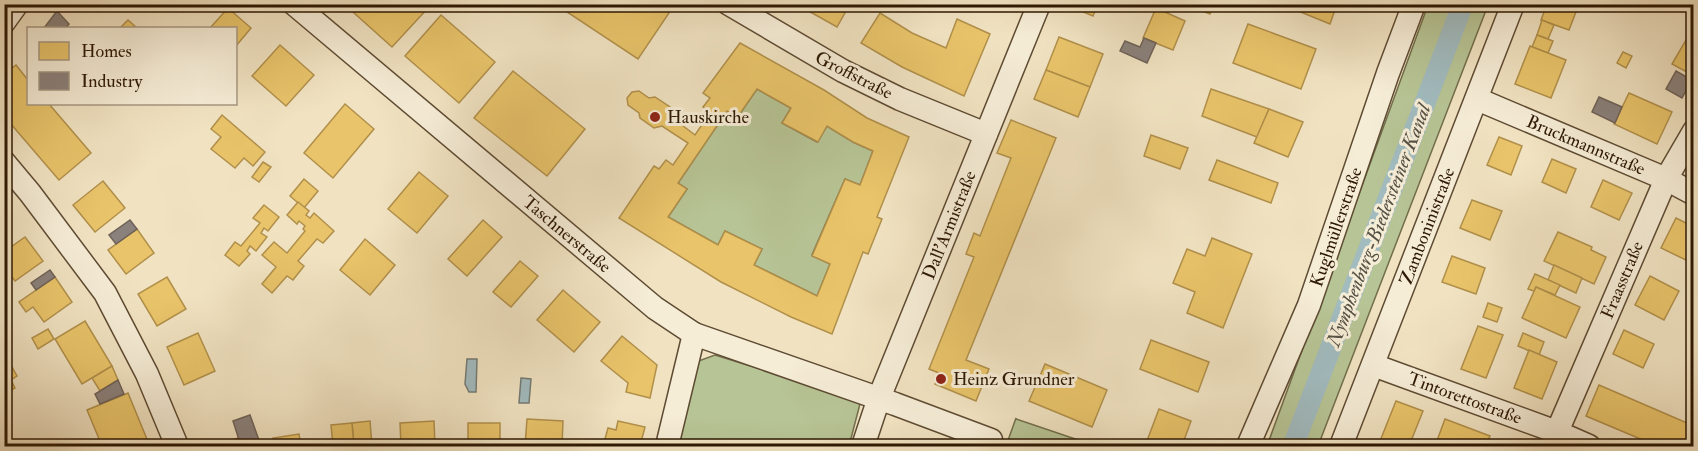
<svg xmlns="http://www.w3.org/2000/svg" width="1698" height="451" font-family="'IM FELL Double Pica',serif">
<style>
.green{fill:#b7c495;stroke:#726e4c;stroke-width:1.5}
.water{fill:#a1bbbf;stroke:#737a74;stroke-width:1.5}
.homes{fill:#e9c46a;stroke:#b1904b;stroke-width:1.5;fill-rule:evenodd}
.industry{fill:#8a817c;stroke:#6e6258;stroke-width:1.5}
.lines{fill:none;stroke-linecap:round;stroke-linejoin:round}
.canal{stroke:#a1bbbf;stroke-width:21}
.minor-casing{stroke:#5e4b33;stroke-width:25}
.minor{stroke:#f6edd7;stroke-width:22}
.poi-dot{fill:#8f2418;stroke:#f6edd7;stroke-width:2}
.labels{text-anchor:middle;stroke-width:6;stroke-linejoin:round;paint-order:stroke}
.street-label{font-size:18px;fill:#2d1803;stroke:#f6edd7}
.poi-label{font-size:18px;fill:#2d1803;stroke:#f6edd7;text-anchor:start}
.water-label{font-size:20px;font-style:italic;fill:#565145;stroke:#f6edd7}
</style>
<rect width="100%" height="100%" fill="#f1e3c2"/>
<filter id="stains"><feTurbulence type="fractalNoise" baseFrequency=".00333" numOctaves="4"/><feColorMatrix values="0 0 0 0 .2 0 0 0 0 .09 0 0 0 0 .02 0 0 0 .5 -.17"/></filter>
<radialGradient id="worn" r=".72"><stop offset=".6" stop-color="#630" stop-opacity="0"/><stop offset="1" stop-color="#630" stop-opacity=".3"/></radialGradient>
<!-- green -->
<g class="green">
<path d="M1428,5H1488L1318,446H1267Z"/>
<path d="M757,89L791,108L782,123L817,142L827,126L853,142L873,151L860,185L845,179L812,255L830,264L817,296L754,265L762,249L725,231L718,245L668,217L687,189L678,183L727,111L737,118Z"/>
<path d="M715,355L861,400L849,446H674L693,363Z"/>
<path d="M1016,418V419L1096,446H1006Z"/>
</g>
<!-- water -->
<g class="water">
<path d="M467,359H477L476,392H469L465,384Z"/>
<path d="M521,378L531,379L529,403H519Z"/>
</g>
<!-- homes -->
<g class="homes">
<path d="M175,4H190L183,12Z"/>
<path d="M344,4H424L428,8L392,47Z"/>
<path d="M563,4H656L669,13L638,59L561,8Z"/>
<path d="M796,4H850L837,27Z"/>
<path d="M1073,4H1098L1093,16L1071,7Z"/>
<path d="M1184,4H1213L1210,14Z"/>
<path d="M1281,4H1337L1330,24Z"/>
<path d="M1547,4H1579L1569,30L1541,20Z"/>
<path d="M228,8L251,28L236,46V28H210Z"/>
<path d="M1156,8L1185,21L1173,50L1143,38Z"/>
<path d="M880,13L912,33L946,48L957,19L990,34L964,96L902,67L861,43Z"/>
<path d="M441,15L495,62L459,103L405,56Z"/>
<path d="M128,20L137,28H120Z"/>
<path d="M1542,20L1554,25L1548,39L1537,35Z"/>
<path d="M1248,24L1316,49L1301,89L1233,63Z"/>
<path d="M1694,27V45L1686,40Z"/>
<path d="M1537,35L1553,41L1548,53L1532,47Z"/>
<path d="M1059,37L1103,54L1090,87L1046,70Z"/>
<path d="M1686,40L1694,45V76L1672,64Z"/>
<path d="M740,43L824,90L867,118L909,137L877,217L882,219L868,254L863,252L832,334L791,317L721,282L619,218L654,166L659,169L666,160L673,165L688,143L662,126L654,128L640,118L639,113L628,105L627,98L632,92L639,91L649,98L655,97L670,107V116L695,135L710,113L703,107L710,98L703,93ZM757,89L791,108L782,123L818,142L827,126L853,142L873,151L860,185L845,179L812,256L830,264L817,296L754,265L762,249L725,231L718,245L668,217L687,189L678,183L727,111L737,118Z"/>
<path d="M280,45L314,75L286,106L252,76Z"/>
<path d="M1530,46L1566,60L1551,98L1515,84Z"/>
<path d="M1623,52L1632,56L1626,68L1617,63Z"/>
<path d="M16,65L28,80V104H49L91,153L59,180L4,116V74Z"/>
<path d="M1046,70L1090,87L1078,117L1034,99Z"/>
<path d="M513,71L585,129L547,176L474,118Z"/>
<path d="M1211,89L1269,109L1257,137L1202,116Z"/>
<path d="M1629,93L1672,112L1657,144L1614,124Z"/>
<path d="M345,104L374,129L333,178L304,153Z"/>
<path d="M1269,109L1303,122L1288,157L1254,143Z"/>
<path d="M222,115L265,152L253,166L244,158L235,168L211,149L221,137L211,129Z"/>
<path d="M1011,120L1056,138L966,360L989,369L976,401L935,384L939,373L929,369L974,257L966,254L974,233L980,236L1011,158L997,153Z"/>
<path d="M1151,135L1188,148L1180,169L1144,156Z"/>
<path d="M1499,137L1522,146L1511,175L1487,165Z"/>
<path d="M1552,159L1576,169L1566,193L1542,182Z"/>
<path d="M1217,160L1278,183L1271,203L1209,180Z"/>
<path d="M263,162L271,167L259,182L252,177Z"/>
<path d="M419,172L448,196L417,233L388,209Z"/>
<path d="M304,179L318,191L304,208L290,196Z"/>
<path d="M1603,180L1632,193L1619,220L1591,207Z"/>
<path d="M103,181L125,208L95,232L73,205Z"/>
<path d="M1472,200L1502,211L1490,240L1460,228Z"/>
<path d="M298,202L309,211L306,215L310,218L314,213L334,231L323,243L317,239L298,261L304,266L293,280L287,276L272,293L262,284L276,267L262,255L274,242L287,253L305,231L303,229L305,226L299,221L297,224L287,215Z"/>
<path d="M264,205L279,217L268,231L264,228L261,233L267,237L256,251L250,246L247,251L250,254L239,266L225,255L235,242L241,246L260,223L253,218Z"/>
<path d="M1676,218L1694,227V250L1688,261L1661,248Z"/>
<path d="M483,220L502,237L467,276L448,259Z"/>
<path d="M137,229L154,253L126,274L108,250Z"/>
<path d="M1558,232L1592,247L1591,250L1606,257L1594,284L1544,261Z"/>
<path d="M25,237L43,261L15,281L7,270L4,272V252Z"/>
<path d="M1212,238L1252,254L1223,328L1187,313L1195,292L1173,283L1187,249L1205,256Z"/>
<path d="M365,239L395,265L370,295L340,270Z"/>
<path d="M1452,256L1485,268L1476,294L1442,282Z"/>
<path d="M520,261L538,276L511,307L493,292Z"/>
<path d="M1554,265L1582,278L1576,293L1548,280Z"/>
<path d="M1535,274L1560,285L1555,295L1536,287L1534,291L1528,289Z"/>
<path d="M1650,276L1679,291L1664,320L1635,305Z"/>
<path d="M55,277L72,302L44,322L33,307L26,312L19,302Z"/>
<path d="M167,277L186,309L157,326L138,294Z"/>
<path d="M1536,287L1580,307L1566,338L1522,318Z"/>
<path d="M563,290L600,322L574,352L537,320Z"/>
<path d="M1488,303L1502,308L1497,322L1483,317Z"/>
<path d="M85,321L112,366L82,384L55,339Z"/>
<path d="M1478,326L1503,335L1486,378L1461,369Z"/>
<path d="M48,329L54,339L38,349L32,338Z"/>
<path d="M1624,330L1654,344L1643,368L1613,354Z"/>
<path d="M198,333L215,371L184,385L167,347Z"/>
<path d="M1523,333L1544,342L1539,355L1518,346Z"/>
<path d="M622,336L657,365L650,398L626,392L628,383L601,361Z"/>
<path d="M1151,340L1209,362L1198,392L1140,369Z"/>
<path d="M1529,350L1557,362L1542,399L1514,388Z"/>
<path d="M1045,364L1107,390L1092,427L1029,401Z"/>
<path d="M11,365L17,376L11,380L15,388L6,393L4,368Z"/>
<path d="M112,366L118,380L100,391L92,378Z"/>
<path d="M1599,385L1694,426V435L1689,446H1657L1586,416Z"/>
<path d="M128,393L149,444L144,446H102L87,410Z"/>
<path d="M1396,401L1423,411L1409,446H1393L1380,441Z"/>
<path d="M1159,409L1191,421L1182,446H1145Z"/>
<path d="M527,419L563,421L562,446H525Z"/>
<path d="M1445,419L1490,436L1486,446H1435Z"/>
<path d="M370,421L372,446H354L352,423Z"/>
<path d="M434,421L435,446H401L400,423Z"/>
<path d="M618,421L645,427L640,446H603L608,428L616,430Z"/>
<path d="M352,423L354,446H333L331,425Z"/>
<path d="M468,423H500V446H472V440H468Z"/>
<path d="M299,434L301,446H275L273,438Z"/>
<path d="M238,438L241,446H214Z"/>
</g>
<!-- industry -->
<g class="industry">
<path d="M57,11L69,24L66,28H44Z"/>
<path d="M1144,38L1156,43L1147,63L1120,51L1125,41L1140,47Z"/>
<path d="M1676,71L1692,80L1682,98L1666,89Z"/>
<path d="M1599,97L1622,107L1615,123L1592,112Z"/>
<path d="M130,220L137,229L116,244L109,235Z"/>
<path d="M50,270L55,277L36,290L31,283Z"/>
<path d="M118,380L124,394L100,404L95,394Z"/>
<path d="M250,415L260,443L250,446H241L233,421Z"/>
</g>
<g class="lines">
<!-- canal -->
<path class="canal" d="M1293,446L1463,4"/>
<!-- minor casing -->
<g class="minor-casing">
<g id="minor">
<path d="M294,4L655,308L694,334L895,404L991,440"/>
<path d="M729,4L843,71L900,99L986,134"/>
<path d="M4,22L17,4"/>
<path d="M1477,99L1666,179L1694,194"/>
<path d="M4,162L30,193L105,293L147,374L177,446"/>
<path d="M1373,365L1557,432L1589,446"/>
<path d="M1557,432L1666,179L1694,131"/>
<path d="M667,446L694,334"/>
<path d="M863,446L879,398L1039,4"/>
<path d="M1248,446L1309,305L1388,73L1414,4"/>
<path d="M1341,446L1513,4"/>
</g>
</g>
<!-- minor -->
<use href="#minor" class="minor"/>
</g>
<!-- markers -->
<g class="poi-dot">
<circle cx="655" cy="117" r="6"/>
<circle cx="941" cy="379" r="6"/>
</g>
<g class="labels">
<!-- street labels -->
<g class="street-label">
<text transform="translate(854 75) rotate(27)" y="6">Groffstraße</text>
<text transform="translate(1586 145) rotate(23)" y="6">Bruckmannstraße</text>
<text transform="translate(949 225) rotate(-68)" y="6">Dall'Armistraße</text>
<text transform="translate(1427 226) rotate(-69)" y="6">Zamboninistraße</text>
<text transform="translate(1336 227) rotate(-71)" y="6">Kuglmüllerstraße</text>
<text transform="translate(567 234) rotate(40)" y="6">Taschnerstraße</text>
<text transform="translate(1622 280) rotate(-67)" y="6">Fraasstraße</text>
<text transform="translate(1465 398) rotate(20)" y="6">Tintorettostraße</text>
</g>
<!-- poi labels -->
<g class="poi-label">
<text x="667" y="123">Hauskirche</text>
<text x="953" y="385">Heinz Grundner</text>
</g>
<!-- water labels -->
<g class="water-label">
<text transform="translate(1378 225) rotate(-69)" y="7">Nymphenburg-Biedersteiner Kanal</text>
</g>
</g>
<!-- margin -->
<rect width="1698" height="451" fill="none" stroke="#f1e3c2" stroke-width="24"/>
<rect x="6" y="6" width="1686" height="439" fill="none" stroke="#2d1803" stroke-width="3"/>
<rect x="12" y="12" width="1674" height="427" fill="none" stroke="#2d1803" stroke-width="1.5"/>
<!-- legend -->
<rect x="27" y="27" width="210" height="78" fill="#f6edd7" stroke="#a69882" stroke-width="1.5"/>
<rect x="39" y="42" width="30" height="18" fill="#e9c46a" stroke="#a69882" stroke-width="1.5"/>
<text x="81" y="57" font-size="18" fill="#2d1803">Homes</text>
<rect x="39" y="72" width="30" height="18" fill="#8a817c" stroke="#a69882" stroke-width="1.5"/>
<text x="81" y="87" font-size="18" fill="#2d1803">Industry</text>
<rect width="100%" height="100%" filter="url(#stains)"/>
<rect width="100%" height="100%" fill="url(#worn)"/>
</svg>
